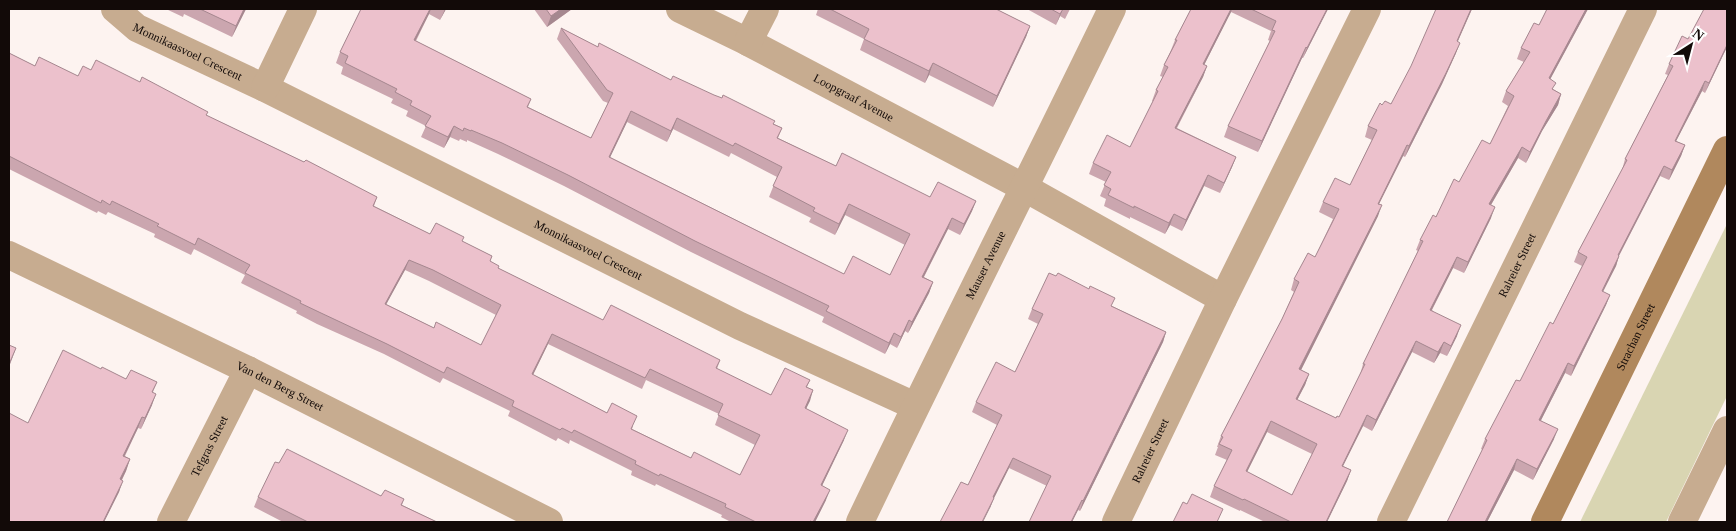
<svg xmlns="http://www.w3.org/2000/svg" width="1736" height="531" font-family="Georgia,serif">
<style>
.green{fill:#d9d5b2}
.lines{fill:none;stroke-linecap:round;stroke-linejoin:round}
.street{stroke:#c7ac90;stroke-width:28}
.secondary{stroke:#b0885d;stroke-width:28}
.wall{fill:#cba6af;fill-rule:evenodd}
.shaded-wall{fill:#a5878f}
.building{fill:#ecc1cc;stroke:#a5878f;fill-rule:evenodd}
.labels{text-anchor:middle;stroke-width:4.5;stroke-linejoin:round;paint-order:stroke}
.street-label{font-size:12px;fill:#120a08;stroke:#fff}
</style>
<rect width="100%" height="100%" fill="#fdf3f0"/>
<!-- green -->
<path class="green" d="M1727,224V396L1666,522H1580Z"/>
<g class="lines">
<!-- street -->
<g class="street">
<path id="s1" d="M115,9L137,28L265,88L740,326L915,406"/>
<path id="s2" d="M680,9L748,42L1025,188L1223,299"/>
<path d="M748,42L765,9"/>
<path d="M265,88L303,9"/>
<path id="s3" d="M9,255L248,370L549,522"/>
<path id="s4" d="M171,522L248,370"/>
<path id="s5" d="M860,522C942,350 1029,180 1112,9"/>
<path id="s6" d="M1116,522L1223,299L1367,9"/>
<path id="s7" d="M1391,522L1643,9"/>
<path d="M1682,522L1727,430"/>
</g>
<!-- secondary -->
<path class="secondary" id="s8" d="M1545,522L1727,150"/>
</g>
<!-- wall -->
<g class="wall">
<path d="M166,9H246L232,37L184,14L183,17Z"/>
<path d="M361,9H446L440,20L429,14L416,41L531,99L528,107L591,138L608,103L603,101L557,39L561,28L598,47L671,80L774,124L782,128L778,138L836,166L930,197L976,201L972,211L960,235L948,229L924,277L933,282L929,293L908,333L905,331L897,348L890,344L885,354L822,322L824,317L691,252L564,186L498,154L467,140V142L460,139L459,141L450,137L444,148L421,137L426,126L406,116L408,111L391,103L393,99L341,74L343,67L336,63L340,52ZM627,122L667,142L673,129L729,157L731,153L777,177L769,197L811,218L809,222L835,235L845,215L905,245L890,275L844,274L610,157Z"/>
<path d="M534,9H572L547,27Z"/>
<path d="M818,9H996L1030,26L1026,37L993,107L929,75L925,83L860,50L864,39L816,15Z"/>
<path d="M1027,9H1070L1065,19L1060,16L1056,25Z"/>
<path d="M1191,9H1328L1303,58H1302L1258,152L1224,137L1228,126L1270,41L1268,40L1271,31L1231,12L1204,65L1207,66L1203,77L1177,128L1236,157L1232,167L1220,193L1204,186L1182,231L1170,225L1165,234L1130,217V219L1104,206L1106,199L1100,196L1106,182L1089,174L1093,163L1130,147L1153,101H1152L1156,90L1163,77L1160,76L1164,65L1171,50L1175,40Z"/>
<path d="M1472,9L1458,41L1456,53L1442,84L1405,157L1403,156L1379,204L1378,216L1301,370L1309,374L1305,385L1297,400L1336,418L1339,417L1360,375L1363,364L1418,251L1416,250L1420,240L1459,182L1490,144L1508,106L1502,102L1506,91L1524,62L1517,59L1521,48L1539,25L1547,9H1588L1550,79L1553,89L1561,94L1558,105L1542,131L1526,163L1518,158L1491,205V218L1464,273L1453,268L1432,310L1457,336L1447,356L1440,353L1434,363L1412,352L1372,431L1363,426L1343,466L1351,470L1347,481L1327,522H1265L1240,510V511L1210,497L1214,486L1227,460L1215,455L1218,447H1217L1221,436L1282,319L1294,292L1291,290L1294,279L1315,257L1333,219L1319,212L1323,202L1350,185L1372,140L1365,137L1368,126L1382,105L1391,104ZM1267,432L1312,454L1292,495L1247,472Z"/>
<path d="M1688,39L1727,47L1705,93L1702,91L1676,141L1685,145L1681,156L1669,180L1660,176L1619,256L1616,266L1603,292L1610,295L1606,305L1571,376L1565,373L1541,420L1554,439L1533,480L1514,470L1487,522H1447L1483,450L1481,449L1485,439L1520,381L1553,324L1582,266L1574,262L1578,252L1622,170L1625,159L1668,75L1665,74L1669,64Z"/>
<path d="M9,53L35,66L78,76L91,70L206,115L377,197L374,206L430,234L462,241L492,256L490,261L498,268L603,320L720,360L717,369L771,395L810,380L807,387L813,390L806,409L844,440L822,486L826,500L815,522H731L721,517L722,515L656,484L655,486L631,475L632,471L570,440L569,444L558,438L556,441L508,416L510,411L443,378L440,383L384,354L317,324L296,313L297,311L241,283L245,275L194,249L191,255L154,237L155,234L108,212L106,215L98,211L97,213L9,169ZM405,270L429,281L496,315L481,345L434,328L386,304ZM548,344L642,389L646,380L719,414L715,425L755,445L740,475L691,458L632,429L633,426L533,375Z"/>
<path d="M1112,306L1166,332L1163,342L1080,511L1078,510L1072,522H1029L1047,486L1009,468L994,498L990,508L968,485L997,425L972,412L976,402L1015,372L1038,324L1028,319L1032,309Z"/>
<path d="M101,369L126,379L157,382L153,392L152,405L141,429L138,428L125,456L130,459L126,471L122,480L119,492L104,522H9L28,423Z"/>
<path d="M279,463L381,496L404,499L402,505L437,522H283L254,507L258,497Z"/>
</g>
<!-- shaded-wall -->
<g class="shaded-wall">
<path d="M244,9H246L232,37L236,26Z"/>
<path d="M430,9H431L429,14L410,51L414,40Z"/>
<path d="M445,9H446L440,20Z"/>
<path d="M561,9H572L547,27L551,16Z"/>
<path d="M1063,9L1060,16L1056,25L1060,14Z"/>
<path d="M1231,9H1232L1231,12L1199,75L1203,64Z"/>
<path d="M1327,9H1328L1303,58L1307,48Z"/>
<path d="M1471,9H1472L1453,52L1457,41Z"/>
<path d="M1586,9H1588L1545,89L1549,78Z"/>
<path d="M1030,26L1026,37L993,107L997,96Z"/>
<path d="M1460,43L1456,53L1442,84L1405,157L1409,146Z"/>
<path d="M1727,45V47L1705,93L1709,83Z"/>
<path d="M1306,47L1302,58L1258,152L1262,141Z"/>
<path d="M933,63L929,75L925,83L929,71Z"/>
<path d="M1207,66L1203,77L1171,138L1175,128Z"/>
<path d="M1705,81L1702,91L1671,151L1675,141Z"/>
<path d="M1561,94L1558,105L1542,131L1526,163L1530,152L1546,121Z"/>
<path d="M631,111L627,122L605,168L609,157Z"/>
<path d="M677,118L673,129L667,142L671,131Z"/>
<path d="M454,126L450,137L444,148L448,137Z"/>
<path d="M1407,145L1403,156L1374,214L1378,204Z"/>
<path d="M1685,145L1681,156L1669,180L1672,170Z"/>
<path d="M1522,147L1518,158L1485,215L1489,204Z"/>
<path d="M1236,157L1232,167L1220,193L1224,183Z"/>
<path d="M1664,166L1660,176L1614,265L1618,255Z"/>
<path d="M1208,175L1204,186L1182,231L1186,220Z"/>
<path d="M976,201L972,211L960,235L964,224Z"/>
<path d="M849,204L845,215L835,235L839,224Z"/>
<path d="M1382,205L1378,216L1296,380L1299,369Z"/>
<path d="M1495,207L1491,218L1464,273L1468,262Z"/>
<path d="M1174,214L1170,225L1165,234L1169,223Z"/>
<path d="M952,218L948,229L918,288L922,277Z"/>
<path d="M1619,256L1616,266L1598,301L1602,291Z"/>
<path d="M1457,257L1453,268L1426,321L1430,310Z"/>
<path d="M409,260L405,270L381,314L385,304Z"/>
<path d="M933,282L929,293L908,333L912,322Z"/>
<path d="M1610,295L1606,305L1571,376L1574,366Z"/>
<path d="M909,320L905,331L897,348L901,337Z"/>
<path d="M1461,325L1457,336L1447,356L1451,346Z"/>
<path d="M1166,332L1163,342L1080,511L1083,501Z"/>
<path d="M894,333L890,344L885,354L889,343Z"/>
<path d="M552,334L548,344L528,385L532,374Z"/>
<path d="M1416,341L1412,352L1372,431L1376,420Z"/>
<path d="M1444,342L1440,353L1434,363L1438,352Z"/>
<path d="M16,348L12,359L9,367V364Z"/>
<path d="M1568,363L1565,373L1536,430L1539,420Z"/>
<path d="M1309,374L1305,385L1292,410L1296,399Z"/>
<path d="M813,390L810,401L801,419L805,408Z"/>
<path d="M156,394L152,405L141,429L145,418Z"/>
<path d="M1367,415L1363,426L1338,476L1342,466Z"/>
<path d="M142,417L138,428L119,467L123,456Z"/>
<path d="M1271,421L1267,432L1242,482L1246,471Z"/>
<path d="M1558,429L1554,439L1533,480L1537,469Z"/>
<path d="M848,430L844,440L817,496L821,485Z"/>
<path d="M1013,458L1009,468L989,508L993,497Z"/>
<path d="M130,459L126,471L116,491L120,479Z"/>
<path d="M1517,459L1514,470L1487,522H1485Z"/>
<path d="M1351,470L1347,481L1327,522H1326Z"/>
<path d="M123,481L119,492L104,522H103Z"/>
<path d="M830,490L826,500L815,522H813Z"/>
<path d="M994,498L990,508L983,522H982Z"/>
<path d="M1082,500L1078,510L1072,522H1071Z"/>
</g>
<!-- building -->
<g class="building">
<path d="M200,9H244L236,26Z"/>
<path d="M361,9H430L414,40L531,99L527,107L591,138L613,93L607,90L561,28L598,47L599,43L671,80L673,76L714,95L722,98L723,95L775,121L773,124L782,128L777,138L836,166L842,153L930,197L938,182L976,201L964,224L952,218L922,277L933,282L912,322L909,320L901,337L894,333L889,343L826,311L829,306L695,241L568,175L502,143L471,130V131L464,128L463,131L454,126L448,137L425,126L431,116L410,105L412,101L395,92L397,89L345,63L348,56L340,52ZM631,111L671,131L677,118L733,146L735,143L782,167L773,186L815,208L813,211L839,224L849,204L910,234L890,275L853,256L844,274L609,157Z"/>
<path d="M546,9H561L551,16Z"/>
<path d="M830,9H996L1030,26L997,96L933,63L929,71L864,39L869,29Z"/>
<path d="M1051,9H1063L1060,14Z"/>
<path d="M1191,9H1231L1203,64L1207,66L1175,128L1236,157L1224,183L1208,175L1186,220L1174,214L1169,223L1134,206V208L1108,195L1111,189L1104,185L1111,172L1093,163L1107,135L1130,147L1158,91L1156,90L1168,67L1164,65L1177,40H1175Z"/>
<path d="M1251,9H1327L1307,48L1306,47L1262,141L1228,126L1275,31L1272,30L1276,21Z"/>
<path d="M1436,9H1471L1457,41L1460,43L1446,73L1409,146L1407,145L1378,204L1382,205L1299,369L1309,374L1296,399L1336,418L1337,416L1339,417L1365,364H1363L1423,241L1420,240L1433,215L1436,217L1454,179L1459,182L1482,140L1490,144L1514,96L1506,91L1530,52L1521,48L1534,23L1539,25L1547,9H1586L1549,78L1556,83L1552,89L1561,94L1546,121L1530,152L1522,147L1489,204L1495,207L1468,262L1457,257L1430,310L1461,325L1451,346L1444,342L1438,352L1416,341L1376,420L1367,415L1342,466L1351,470L1326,522H1291L1244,499L1243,500L1214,486L1232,450L1219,444L1223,437L1221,436L1282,319L1299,282L1294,279L1308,253L1315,257L1339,209L1323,202L1335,178L1350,185L1377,130L1368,126L1380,103L1382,105L1385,101L1391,104L1411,66ZM1271,421L1317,444L1292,495L1246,471Z"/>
<path d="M1704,9H1727V45L1709,83L1705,81L1675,141L1685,145L1672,170L1664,166L1618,255L1619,256L1602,291L1610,295L1574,366L1568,363L1539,420L1558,429L1537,469L1517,459L1485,522H1447L1487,440L1485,439L1516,380L1520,381L1550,322L1553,324L1587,257L1578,252L1627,160L1625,159L1673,66L1669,64L1682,36L1688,39Z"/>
<path d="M9,53L35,66L39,57L78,76L83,66L91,70L96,60L140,82L142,77L208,112L206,115L304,162L306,160L377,197L373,206L430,234L436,223L464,237L462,241L492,256L490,261L499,266L498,268L603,320L611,305L720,360L716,368L771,395L785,368L810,380L806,387L813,390L805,408L848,430L821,485L830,490L813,522L810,521V522H756L725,507L726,504L660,474L659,476L635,464L636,461L574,430L572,433L562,428L560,430L512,406L514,401L447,367L444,373L387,344L321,313L300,303L301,301L245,273L250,265L198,238L195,245L157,226L159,224L112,201L110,205L102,200L101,203L9,156ZM409,260L433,270L501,305L481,345L436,322L434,328L385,304ZM552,334L645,378L650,369L723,404L718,415L760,435L740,475L694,452L691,458L631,429L637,416L612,403L607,413L532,374Z"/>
<path d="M1049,273L1056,276L1058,273L1089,289L1090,286L1115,298L1111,306L1166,332L1083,501L1082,500L1071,522H1029L1051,476L1013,458L993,497L994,498L982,522H940L961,482L968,485L1002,415L976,402L996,362L1015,372L1043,314L1032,309Z"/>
<path d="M9,345L16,348L9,364Z"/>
<path d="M63,350L101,369L102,367L126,379L131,370L157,382L152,392L156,394L145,418L142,417L123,456L130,459L120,479L123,481L103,522H9V413L28,423Z"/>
<path d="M287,449L381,496L385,490L404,499L401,505L437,522H308L258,497L275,462L279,463Z"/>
<path d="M1192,494L1223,509L1217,522H1173L1183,502L1187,504Z"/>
</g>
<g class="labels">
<!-- street labels -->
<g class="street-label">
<text dy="4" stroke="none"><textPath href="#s1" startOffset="85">Monnikaasvoel Crescent</textPath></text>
<text dy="4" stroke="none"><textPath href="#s2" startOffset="195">Loopgraaf Avenue</textPath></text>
<text dy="4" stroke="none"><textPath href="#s1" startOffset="532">Monnikaasvoel Crescent</textPath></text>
<text dy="4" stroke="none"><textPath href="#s5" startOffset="286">Mauser Avenue</textPath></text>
<text dy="4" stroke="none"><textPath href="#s7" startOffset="286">Ralreier Street</textPath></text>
<text dy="4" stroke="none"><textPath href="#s8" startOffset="206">Strachan Street</textPath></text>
<text dy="4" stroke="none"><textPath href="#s3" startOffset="301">Van den Berg Street</textPath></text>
<text dy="4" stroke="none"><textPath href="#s4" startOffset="85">Tefgras Street</textPath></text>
<text dy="4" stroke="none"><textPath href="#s6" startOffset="79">Ralreier Street</textPath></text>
</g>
</g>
<!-- border -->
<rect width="1736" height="531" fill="none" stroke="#120a08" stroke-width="20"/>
<!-- north arrow -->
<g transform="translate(1691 45) rotate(36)" stroke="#ffffff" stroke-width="4" paint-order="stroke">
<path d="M0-4L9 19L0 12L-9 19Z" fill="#120a08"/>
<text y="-8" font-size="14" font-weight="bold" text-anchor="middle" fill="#120a08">N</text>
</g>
</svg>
